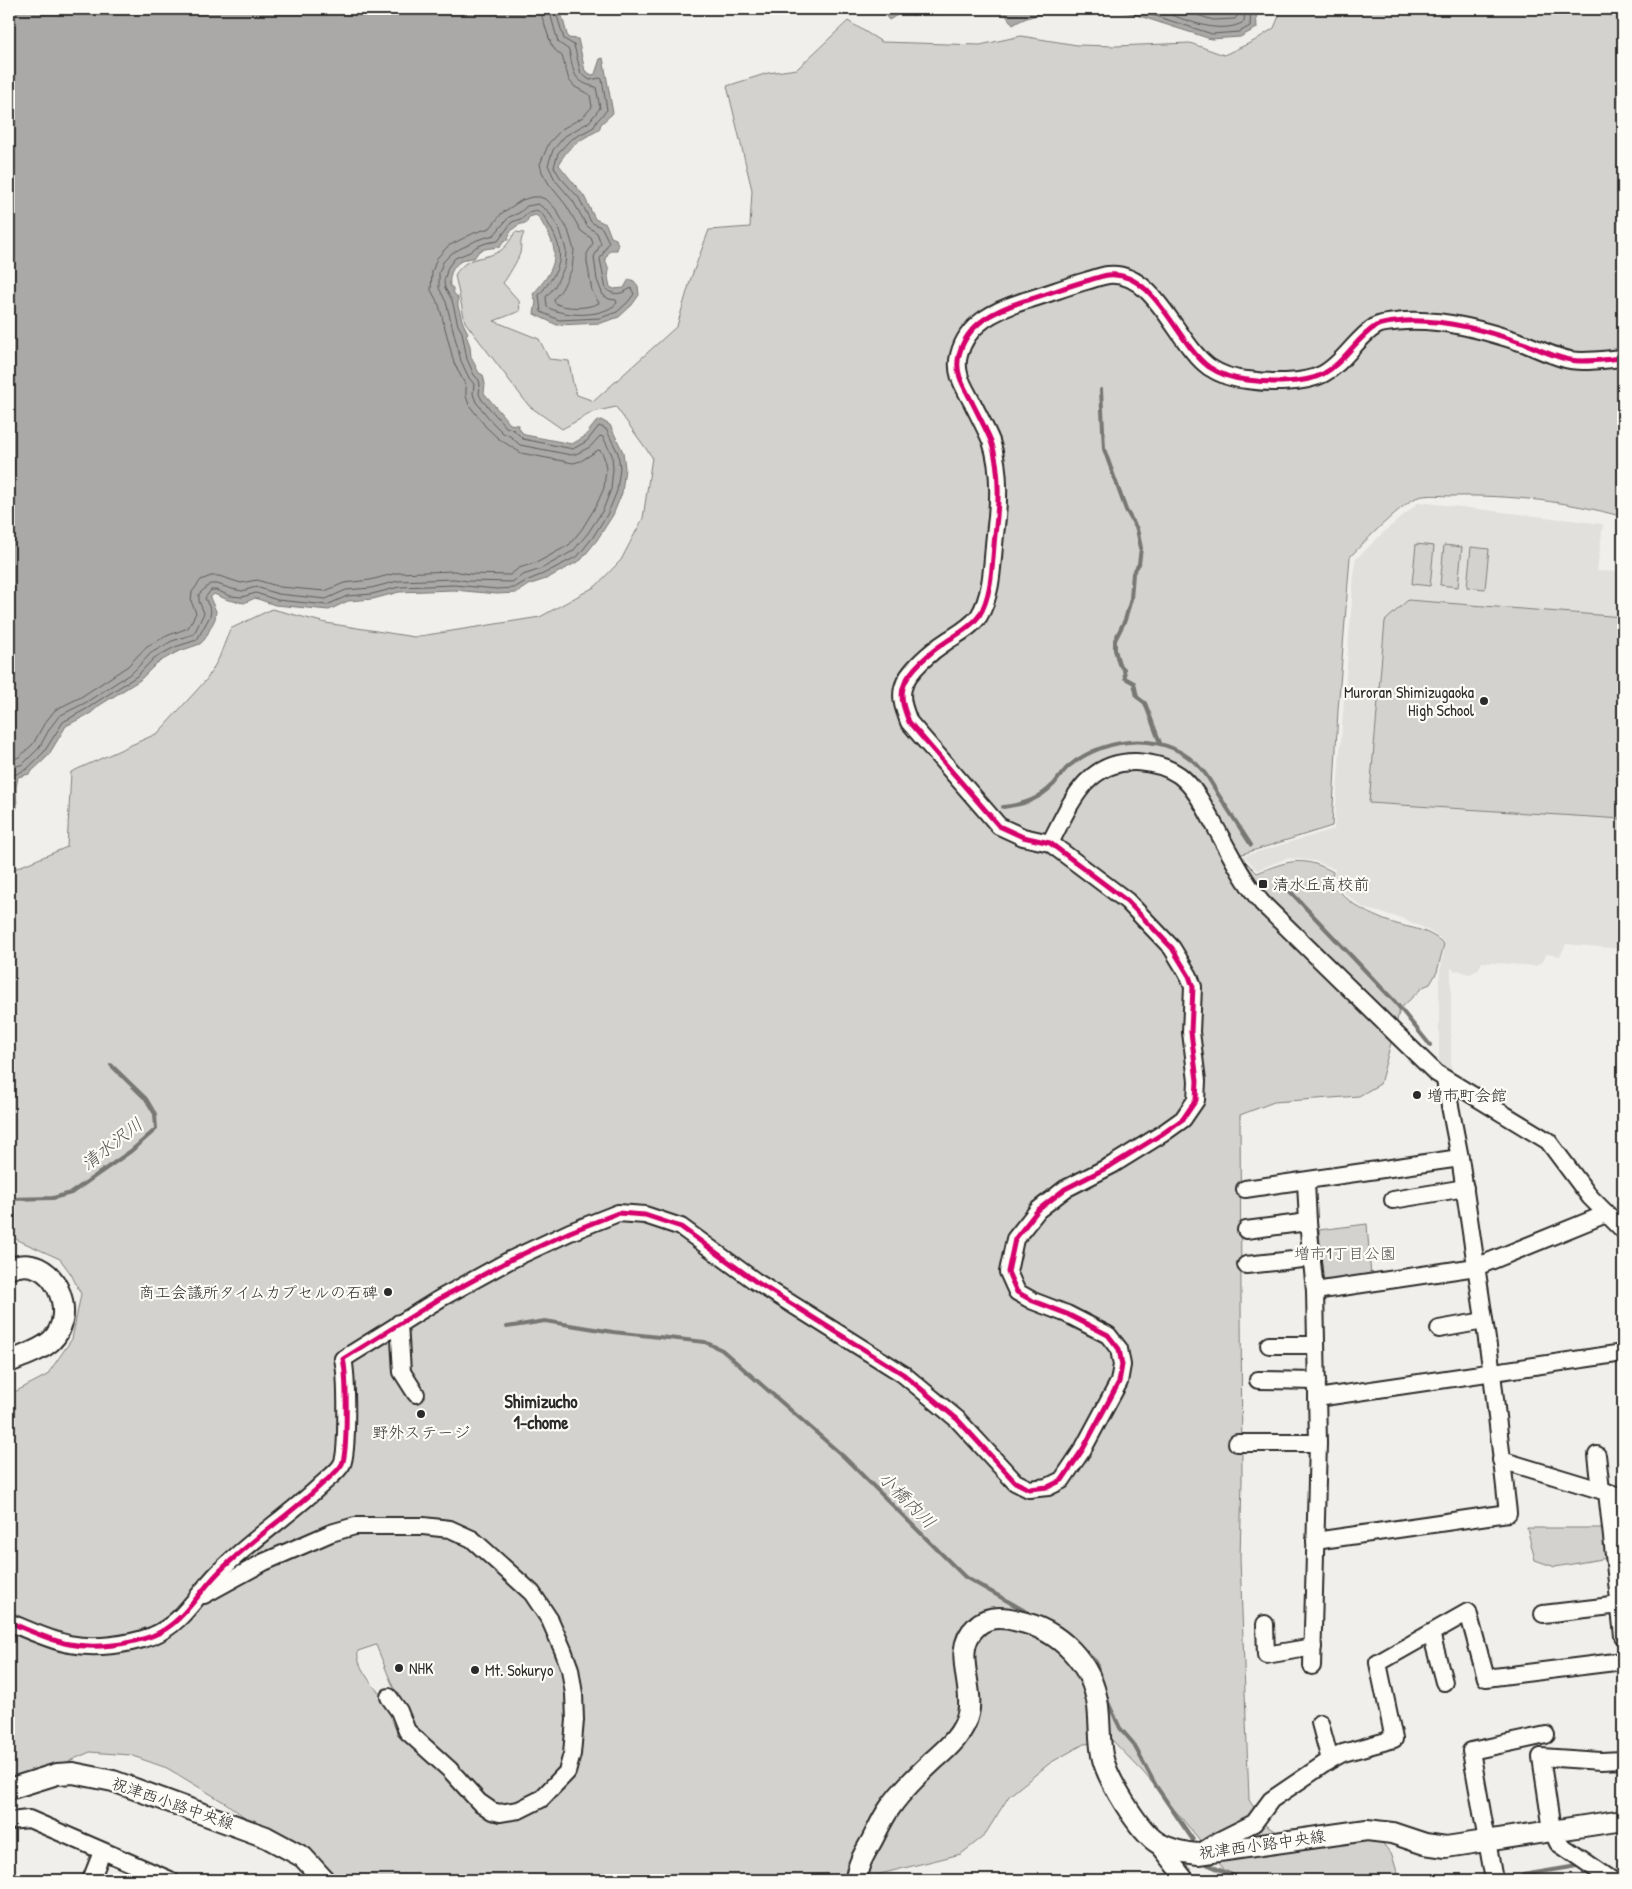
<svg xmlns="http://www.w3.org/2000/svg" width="1632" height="1889" font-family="'Patrick Hand','Klee One',sans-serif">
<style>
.built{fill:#e1e0dc}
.green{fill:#d3d2cf;stroke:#7f7e7d;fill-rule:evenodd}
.water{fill:#aaa9a7;stroke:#777775}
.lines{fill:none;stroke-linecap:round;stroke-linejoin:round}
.shore{stroke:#5e5d5d;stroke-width:1}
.stream{stroke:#777775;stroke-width:4}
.minor-casing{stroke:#2b2b2b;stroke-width:20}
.major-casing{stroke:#2b2b2b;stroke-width:24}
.minor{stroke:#fdfcf7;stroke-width:16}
.major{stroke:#fdfcf7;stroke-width:20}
.cycleway-casing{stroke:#fdfcf7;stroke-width:8}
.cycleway{stroke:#d6006c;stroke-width:5}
.poi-dot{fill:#2b2b2b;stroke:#fdfcf7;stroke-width:2}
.labels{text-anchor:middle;stroke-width:4.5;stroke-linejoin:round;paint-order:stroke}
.poi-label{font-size:16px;fill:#2b2b2b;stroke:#fdfcf7;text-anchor:start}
.park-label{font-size:16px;fill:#555554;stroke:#fdfcf7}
.street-label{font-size:16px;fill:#2b2b2b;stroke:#fdfcf7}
.water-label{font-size:18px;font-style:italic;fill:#575756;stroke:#fdfcf7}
.neighbourhood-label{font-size:18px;font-weight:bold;fill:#2b2b2b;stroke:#fdfcf7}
</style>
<rect width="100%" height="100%" fill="#f0efeb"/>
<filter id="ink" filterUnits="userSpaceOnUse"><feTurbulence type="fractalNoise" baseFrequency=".02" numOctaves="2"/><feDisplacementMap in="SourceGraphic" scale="10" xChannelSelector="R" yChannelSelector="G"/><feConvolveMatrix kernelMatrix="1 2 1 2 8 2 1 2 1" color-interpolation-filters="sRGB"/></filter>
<g filter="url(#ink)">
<!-- built -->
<path class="built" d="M1419,502L1603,524L1597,571L1623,572V949L1566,944L1560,956L1546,954L1544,960L1536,966L1482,962L1478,970L1469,974L1458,970L1455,971L1451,968V1073L1439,1062V979L1445,944L1439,937L1424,928L1401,918L1363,908L1333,883L1335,869L1315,861L1287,858L1257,870L1244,856L1334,829L1355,560L1385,531Z"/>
<!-- green -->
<g class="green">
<path d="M1282,9H1623V517C1569,501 1509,495 1453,496C1442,496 1429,494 1419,497C1406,499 1361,545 1350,557L1338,710L1332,826L1239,855L1257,873C1287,861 1303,855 1333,872L1331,882C1349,903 1361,911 1387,921C1409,929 1426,927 1444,944L1437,972L1430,984L1423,987L1400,1009L1380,1084L1359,1096L1274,1102L1240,1115L1242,1480L1240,1558L1249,1800L1266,1826L1296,1843L1346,1838L1380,1840L1392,1855L1397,1872L1402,1880H1233L1144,1773L1113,1741L1084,1744L1050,1763L1009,1796L984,1836L961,1854L876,1875L879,1880H320L287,1849L227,1804L167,1768L130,1755L90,1752L46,1771L9,1779V1395L47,1375L72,1339L81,1294L71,1274L60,1259L9,1236V878L14,869L67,847L71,772L158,733L207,679L219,658L230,629L272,609L326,623L414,637L540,617L596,586L621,560L643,518L652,457L616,407L593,412L562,429L529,406L465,322L455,275C468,254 482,261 500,251C507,246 511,239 515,232L524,233C519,243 522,244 520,253C519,258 506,280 503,283L519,301L520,311L494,321L539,339L549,359L569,361L573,384L577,395L594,401L677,326L691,278L709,230L750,227L752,190L727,86L768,73L797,69L848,21L882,42L980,45L1021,36L1077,45L1116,46L1190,43L1224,55L1254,41L1274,28ZM376,1645L396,1694L383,1698C375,1687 355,1666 358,1651Z"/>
<path d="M1416,544L1434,546L1430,586L1412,584Z"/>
<path d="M1444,545L1462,547L1458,587L1440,585Z"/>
<path d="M1471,547L1489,549L1485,589L1467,587Z"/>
<path d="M1408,600L1623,617V819L1369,803L1385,621Z"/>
<path d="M1367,1224L1371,1277L1323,1283L1319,1230Z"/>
<path d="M1527,1528H1602L1607,1558L1555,1567L1535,1560Z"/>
</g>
<!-- water -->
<g class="water">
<path d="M9,9H560L568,38L578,39L585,71L592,75L595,74L600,59L603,58L613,113L601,124L599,130C582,139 566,146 559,165L584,196L595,219L606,224L611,237L616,239L618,245L617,250H610L605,259L609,270L608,277L610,287L614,289L624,288L629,279L634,281L638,286L639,295L632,305L619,317L601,323L557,325L534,314L536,302L533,294C554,271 562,255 545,228C542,223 540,218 536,215L529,217L526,223C517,224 509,230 508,240L504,241L500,247C492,248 486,248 479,251L474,258C458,258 448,270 450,286L453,288V292L458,298V306L463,323L468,333L466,335L470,346L471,357L479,373L483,375L485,384L484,393L510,424L518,425L520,430L525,435L572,444L584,437L596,422L601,420L610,425L623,452L625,468L622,493L613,515L597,540L581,560L546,579L528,585L516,593L497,594L454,590L399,592L373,599L348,601L329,610L275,605L255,598L244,603L228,600L214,594L210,598L216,611L215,619L205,639L200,644L177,652L157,663L140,680L100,705L91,713L66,726L48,756L29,774L18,777L16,788L17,807L9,823Z"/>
<path d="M880,9H965L950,11L944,14L926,13L913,15L902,12L889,20Z"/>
<path d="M990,9H1097C1072,10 1035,10 1013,25L1005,14Z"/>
<path d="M1104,9H1256L1257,28L1240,37L1211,39L1130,13Z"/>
</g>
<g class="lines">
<!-- shore -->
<g class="shore">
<path d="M1134,9L1212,34L1239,32L1250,26L1251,9"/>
<path d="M1154,9C1181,17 1217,37 1244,22L1245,9"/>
<path d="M1179,9L1213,20L1235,19L1237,16V9"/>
<path d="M9,761L19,757L33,744L44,724L55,710L81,697L128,666L147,646L169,635L188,628L196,613L191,601L192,592L201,580L211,576H219L241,583L257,580L280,587L325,591L344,583L370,580L397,573L454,571L469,574L510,575L519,568L538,562L569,545L582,529L596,506L604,488L606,469L604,457L601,451L598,450L581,461L573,463L521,453L499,439L486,427L469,405L466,396V386L454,363L439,305L431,290L432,272L437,258L448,246L474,233L490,228L502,213L522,200L532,197H540L547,200L555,208L568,230L574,250L572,269L562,289L554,299L555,303C565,309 588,309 599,303L592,291L587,262V254L593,243L591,238L581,231L566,205L549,184L542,172L540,164L549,143L562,129L583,117L592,107L590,95L575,87L569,80L562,56L555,50L551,44L542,17V9"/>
<path d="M9,771L14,767L23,764L39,748L50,728L59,716L85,703L133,672L151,653L172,641L194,634L204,613L199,601V594L210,584H217L232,589L242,591L256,587L278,594L326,599L346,590L371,588L398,581L454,579L468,581L512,582L523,575L541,569L573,551L588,533L603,510L611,489L613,469L612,455L603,437L600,436L590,447L576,454L571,455L520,445L510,436L503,433L492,422L476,402L473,394L474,384L469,378L461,361L446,302L439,288V273L443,262L452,253L477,240L494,235L509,217L519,213L527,206L538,204L548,211L560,230L566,250L565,266L555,286L546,297L547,307C564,317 603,318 617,303L616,300L609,299L603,295L597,280L594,257L601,243L597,233L587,226L573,201L555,180L548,165L553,150L565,136L589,122L600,108L596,87C572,82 574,72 569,50L558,42L549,9"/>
<path d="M9,812C14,800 11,787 14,775L27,769L44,752L63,722L88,708L98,701L137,676L154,658L175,647L197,640L210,616L211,611L205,598L211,590H216L230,596L242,597L256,593L277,600L327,605L347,596L372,594L399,587L454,585L497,589L514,588L526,581L543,574L578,556L593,537L608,513L617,491L620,468L618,453L606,429L599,426L587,441L573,449L523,439L514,430L506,427L482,400L479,394L480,385L479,380L474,375L467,359L462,332L458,325L452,300L445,288L444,281L448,267L455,258L470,252L476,247L486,243L498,241L512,222L523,218L529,212L536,210C543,213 545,218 549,225C567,255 561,269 539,295L541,312L559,320L600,318L617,312L628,302L634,294L631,288C623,293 615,297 606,289L600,259L609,242L602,228L591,222L579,198L560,177L554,167L558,153L570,140L594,127L597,121L607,110L602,79L600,78L590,80L581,74L574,45L564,39L555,9"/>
</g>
<!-- stream -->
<g class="stream">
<path d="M1101,390L1104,449L1126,510L1137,529L1141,548L1139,564L1133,573L1131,599L1125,620L1115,640V650L1119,664L1124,669L1125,678L1134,683L1137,697L1145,703L1160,743"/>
<path d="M1003,807C1025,804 1038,800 1054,784C1059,778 1063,771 1069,766C1108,735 1169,730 1203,771C1209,778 1213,786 1218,794C1229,811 1240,828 1251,845"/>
<path d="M1285,886L1395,1002L1430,1045"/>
<path d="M9,1199L53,1198L71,1193L131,1151L156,1129L155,1114L146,1099L111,1065"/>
<path d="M507,1327L545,1321L613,1332L705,1342L722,1350L843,1456L965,1577L1034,1616"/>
<path d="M1079,1646L1096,1662L1100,1679"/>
<path d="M1106,1698L1120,1728L1133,1743L1156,1786L1193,1840"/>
<path d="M1206,1864L1244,1880"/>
<path d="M1523,1875L1577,1866"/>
</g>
<!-- minor casing -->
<g class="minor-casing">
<g id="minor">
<path d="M1050,843C1070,805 1085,761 1136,762C1152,763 1166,766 1179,775C1196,788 1206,810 1216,828C1230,854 1243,880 1262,903L1436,1073L1548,1141L1590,1197L1623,1230"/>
<path d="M1306,1182L1308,1222L1315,1291L1318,1443L1312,1666"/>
<path d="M1245,1189L1460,1158"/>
<path d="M1393,1200L1465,1188"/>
<path d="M1246,1230L1308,1222"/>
<path d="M1246,1265L1312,1258"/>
<path d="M1315,1291L1476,1267L1606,1214"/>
<path d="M399,1323L402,1372L416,1394"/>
<path d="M1439,1329L1484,1321"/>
<path d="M1269,1345H1316"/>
<path d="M1258,1380L1317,1381"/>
<path d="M1317,1398L1623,1353"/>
<path d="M1237,1443H1318"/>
<path d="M1597,1455L1601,1490"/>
<path d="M1501,1460L1623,1497"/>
<path d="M1607,1492L1623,1636"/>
<path d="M1315,1541L1508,1513L1492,1373L1460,1158L1445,1080"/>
<path d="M204,1595L264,1562L331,1533L355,1526H423L450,1529L472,1539L532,1593L550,1620L563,1650L570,1669L574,1694L575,1720L572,1754L567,1772L541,1799L519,1810L500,1813L492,1811L479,1802L450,1770L407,1731L399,1711L389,1697"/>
<path d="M1543,1614L1620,1605"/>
<path d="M9,1622C28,1630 49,1640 69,1644C95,1649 127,1645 152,1636C182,1624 195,1597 217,1574C248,1542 287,1517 320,1486C327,1479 338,1472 342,1464C348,1452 347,1374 343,1359L441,1298L510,1260L570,1232L618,1213L645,1215L681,1227L755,1281L903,1374L957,1419L1015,1482L1029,1489L1048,1487L1062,1480L1083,1449L1119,1382L1122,1365L1119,1349L1108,1335L1067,1314L1033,1301L1017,1292L1008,1272L1015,1239L1038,1210L1065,1189L1112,1165L1162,1134L1183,1119L1196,1100L1197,1081L1191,1032L1193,987L1189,976L1172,948L1127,901L1050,843L1023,837L999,826L909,722C905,711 900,700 903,688C907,671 933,650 947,641C958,634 971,627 979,616C993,593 992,561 995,535C999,505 1001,470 991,441C986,429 979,416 973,404C965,388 954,374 959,355C967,323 996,310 1024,301C1045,295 1065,287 1086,281C1093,279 1101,276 1108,275C1155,270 1176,343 1209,367C1221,375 1233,379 1247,380C1268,383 1304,384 1323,374C1344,363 1356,338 1376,326C1383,322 1397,322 1405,321C1446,319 1487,331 1526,344C1540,350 1555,357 1570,360C1585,363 1608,359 1623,358"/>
<path d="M1265,1624L1266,1655L1313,1647"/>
<path d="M1431,1633L1444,1682"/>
<path d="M1320,1723L1330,1760"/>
<path d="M9,1821L29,1819L170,1880"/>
<path d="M1157,1843L1186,1880"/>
<path d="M1199,1853L1218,1841L1254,1823L1271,1800L1330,1760L1343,1753L1394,1739L1378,1663L1468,1612L1486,1678L1623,1661"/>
<path d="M91,1880L102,1852"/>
<path d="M1494,1880L1471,1751L1546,1735"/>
<path d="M1612,1880L1558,1843L1552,1830L1541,1757L1601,1761L1623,1760"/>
</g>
</g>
<!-- major casing -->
<g class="major-casing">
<g id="major">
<path d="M9,1269C53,1249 80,1315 51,1341C40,1351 22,1356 9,1362"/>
<path d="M9,1789L57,1774L73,1773L113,1781L266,1837L303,1857L324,1880"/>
<path d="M856,1880C857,1866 864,1854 871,1842C877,1831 882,1819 889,1809C902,1790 919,1774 935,1759C949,1747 964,1733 968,1714C975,1686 951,1650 976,1627C988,1615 1004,1617 1018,1621C1060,1630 1092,1663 1098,1706C1100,1722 1099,1739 1102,1755C1106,1777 1139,1832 1158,1843C1169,1849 1185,1853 1198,1854L1367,1830L1392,1833L1425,1844L1446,1847L1623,1820"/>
</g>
</g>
<!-- minor -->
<use href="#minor" class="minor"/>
<!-- major -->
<use href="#major" class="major"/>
<!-- cycleway casing -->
<g class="cycleway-casing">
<path id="cycleway" d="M9,1622C28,1630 49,1640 69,1644C95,1649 127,1645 152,1636C182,1624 195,1597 217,1574C248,1542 287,1517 320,1486C327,1479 338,1472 342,1464C348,1452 347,1374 343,1359L441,1298L510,1260L570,1232L618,1213L645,1215L681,1227L755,1281L903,1374L957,1419L1015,1482L1029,1489L1048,1487L1062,1480L1083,1449L1119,1382L1122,1365L1119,1349L1108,1335L1067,1314L1033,1301L1017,1292L1008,1272L1015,1239L1038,1210L1065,1189L1112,1165L1162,1134L1183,1119L1196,1100L1197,1081L1191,1032L1193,987L1189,976L1172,948L1127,901L1050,843L1023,837L999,826L909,722C905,711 900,700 903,688C907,671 933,650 947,641C958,634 971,627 979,616C993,593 992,561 995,535C999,505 1001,470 991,441C986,429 979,416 973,404C965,388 954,374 959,355C967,323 996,310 1024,301C1045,295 1065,287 1086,281C1093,279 1101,276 1108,275C1155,270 1176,343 1209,367C1221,375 1233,379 1247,380C1268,383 1304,384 1323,374C1344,363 1356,338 1376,326C1383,322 1397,322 1405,321C1446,319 1487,331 1526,344C1540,350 1555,357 1570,360C1585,363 1608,359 1623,358"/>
</g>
<!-- cycleway -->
<use href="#cycleway" class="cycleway"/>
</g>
</g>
<!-- markers -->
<g class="poi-dot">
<circle cx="1484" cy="701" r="5"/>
<rect x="1258" y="879" width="10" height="10" rx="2.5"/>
<circle cx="1417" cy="1095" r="5"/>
<circle cx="388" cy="1292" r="5"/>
<circle cx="421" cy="1414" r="5"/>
<circle cx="399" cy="1668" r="5"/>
<circle cx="475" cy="1670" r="5"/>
</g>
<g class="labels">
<!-- poi labels -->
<g class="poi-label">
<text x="1474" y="698" text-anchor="end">Muroran Shimizugaoka<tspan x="1474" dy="18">High School</tspan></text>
<text x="1273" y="890">清水丘高校前</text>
<text x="1427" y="1101">増市町会館</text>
<text x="378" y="1298" text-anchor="end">商工会議所タイムカプセルの石碑</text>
<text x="421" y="1438" text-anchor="middle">野外ステージ</text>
<text x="409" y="1674">NHK</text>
<text x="485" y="1676">Mt. Sokuryo</text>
</g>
<!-- park labels -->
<g class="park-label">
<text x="1345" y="1259">増市1丁目公園</text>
</g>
<!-- street labels -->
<g class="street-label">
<text transform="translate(173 1803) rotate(19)" y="6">祝津西小路中央線</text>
<text transform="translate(1262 1844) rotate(-8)" y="6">祝津西小路中央線</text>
</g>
<!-- water labels -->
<g class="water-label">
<text transform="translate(112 1144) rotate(-38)" y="6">清水沢川</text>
<text transform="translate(907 1500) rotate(45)" y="6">小橋内川</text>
</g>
<!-- neighbourhood labels -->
<g class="neighbourhood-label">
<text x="541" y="1408">Shimizucho<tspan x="541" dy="21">1-chome</tspan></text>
</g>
</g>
<!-- margin -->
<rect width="1632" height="1889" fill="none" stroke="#fdfcf7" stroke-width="30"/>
<rect x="15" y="15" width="1602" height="1859" fill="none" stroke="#2b2b2b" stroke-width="2" filter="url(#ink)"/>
</svg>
